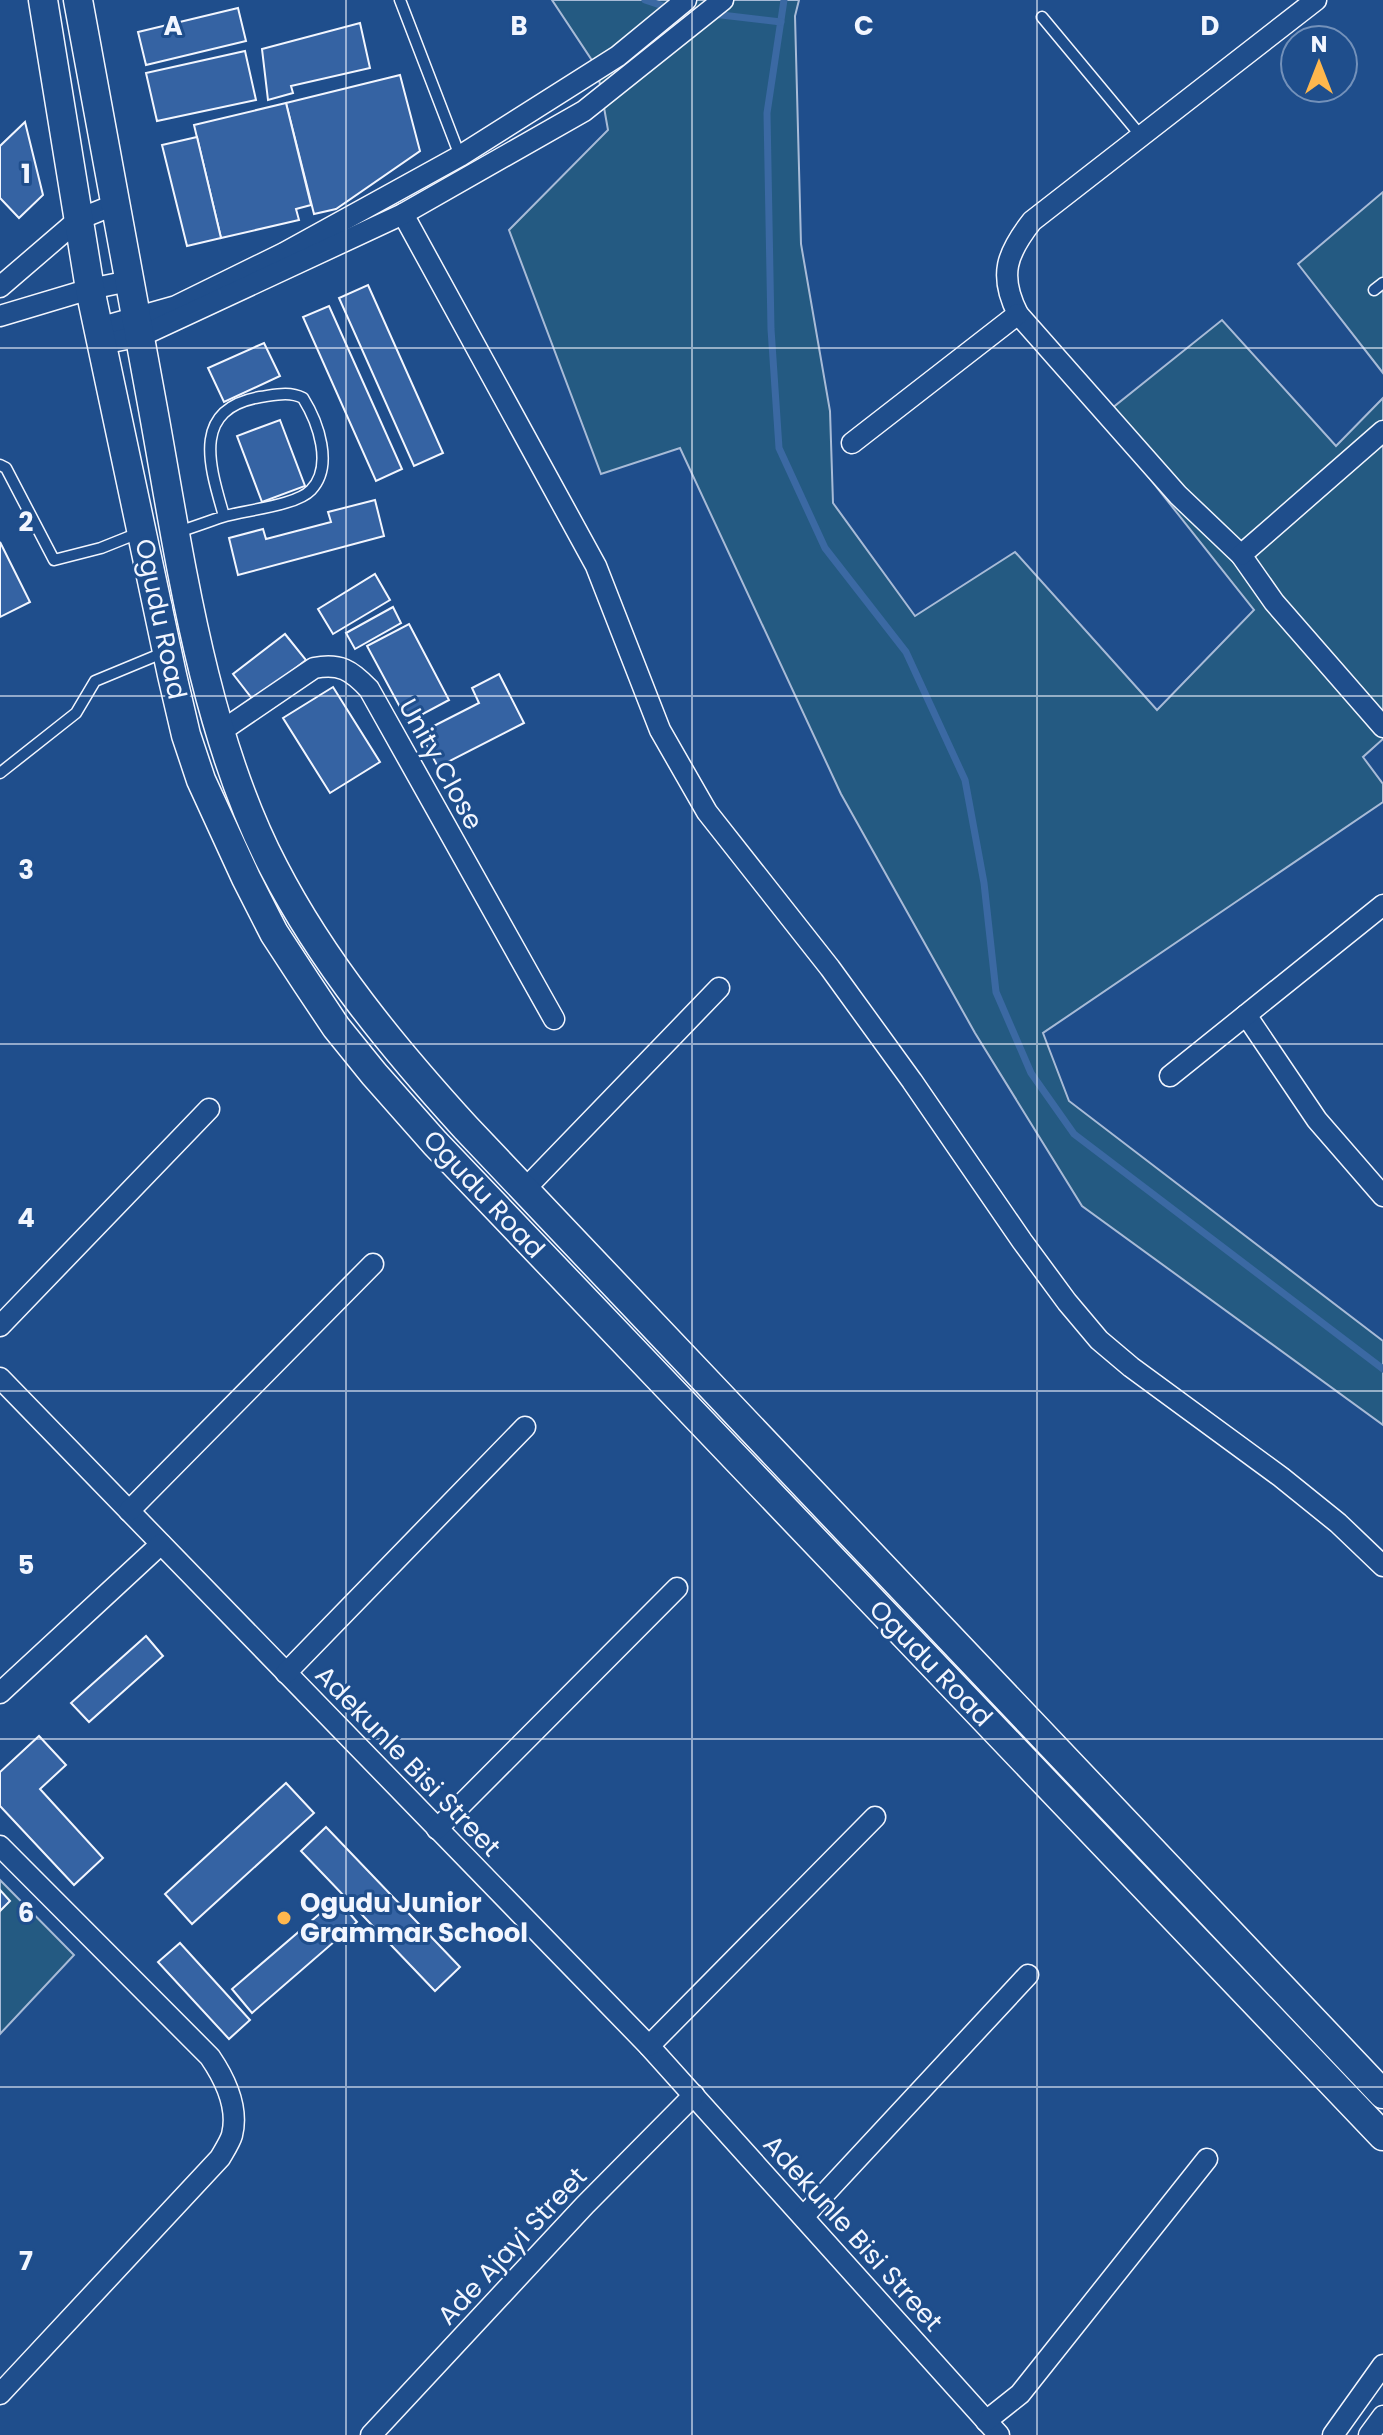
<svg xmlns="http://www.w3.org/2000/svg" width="1383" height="2435" font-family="Poppins,sans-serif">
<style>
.green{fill:#245a82;stroke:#a8bbd7;stroke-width:2}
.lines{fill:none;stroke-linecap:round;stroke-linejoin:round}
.stream{stroke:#3b69a3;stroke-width:7}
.building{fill:#3563a3;stroke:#f2f6ff;stroke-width:2}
.lane-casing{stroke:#f2f6ff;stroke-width:13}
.street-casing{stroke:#f2f6ff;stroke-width:23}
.secondary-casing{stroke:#f2f6ff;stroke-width:31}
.lane{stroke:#1f4e8c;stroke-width:10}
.street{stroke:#1f4e8c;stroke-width:20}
.secondary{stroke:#1f4e8c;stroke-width:28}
.grid{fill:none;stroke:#f2f6ff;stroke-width:2;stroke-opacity:0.55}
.poi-dot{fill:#ffb74d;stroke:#1f4e8c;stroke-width:3}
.labels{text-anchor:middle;stroke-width:6;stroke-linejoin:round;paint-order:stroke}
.street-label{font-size:26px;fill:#f2f6ff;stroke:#1f4e8c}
.poi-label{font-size:26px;font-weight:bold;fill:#f2f6ff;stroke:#1f4e8c;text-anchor:start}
.grid-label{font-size:26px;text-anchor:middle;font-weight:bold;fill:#f2f6ff;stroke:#1f4e8c;stroke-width:6;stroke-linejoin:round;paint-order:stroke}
</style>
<rect width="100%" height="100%" fill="#1f4e8c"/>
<!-- green -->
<g class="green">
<path d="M552,0H799L795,16L801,244L830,411L833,503L915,616L1015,552L1157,710L1254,610L1101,417L1222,320L1336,446L1383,398V739L1363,757L1383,784V802L1043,1033L1069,1101L1383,1341V1425L1082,1206L975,1033L841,794L680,448L601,474L509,230L608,130L597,68Z"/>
<path d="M1383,192V373L1298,264Z"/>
<path d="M0,1880L74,1955L0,2034Z"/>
</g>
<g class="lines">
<!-- stream -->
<g class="stream">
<path d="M645,0L669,8"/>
<path d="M784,0L767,113L771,329L779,448L825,548L906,652L965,780L984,883L996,992L1031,1073L1074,1134L1383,1369"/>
<path d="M713,14L781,22"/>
</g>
</g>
<!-- building -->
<g class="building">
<path d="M238,8L246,41L146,65L138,32Z"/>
<path d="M360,23L370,68L291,86L293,93L268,100L262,49Z"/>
<path d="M245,51L256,100L157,121L146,73Z"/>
<path d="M400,75L420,151L336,209L314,214L286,103Z"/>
<path d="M286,103L311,205L296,209L299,220L221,238L194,125Z"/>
<path d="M25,122L43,195L19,218L0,198V146Z"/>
<path d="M197,137L221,238L187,246L162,145Z"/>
<path d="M368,285L443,453L414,466L339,298Z"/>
<path d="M329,306L402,469L376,481L303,317Z"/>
<path d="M264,343L280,376L224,402L208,368Z"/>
<path d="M280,420L305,486L262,502L237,436Z"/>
<path d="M375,500L384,536L238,575L229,538L263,529L266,539L331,522L328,512Z"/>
<path d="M0,542L30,602L0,617Z"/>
<path d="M375,574L390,600L333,634L318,609Z"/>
<path d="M393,607L401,623L355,649L346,633Z"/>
<path d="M409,624L449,700L408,722L367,646Z"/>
<path d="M285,634L306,660L254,701L233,674Z"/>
<path d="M499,674L524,723L438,767L420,733L479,703L472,688Z"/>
<path d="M333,687L380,762L330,793L283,718Z"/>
<path d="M146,1636L163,1656L89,1722L71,1703Z"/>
<path d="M39,1736L66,1765L40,1789L103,1858L74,1885L0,1806V1772Z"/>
<path d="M286,1783L314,1813L192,1924L165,1894Z"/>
<path d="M326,1827L460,1967L435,1991L301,1851Z"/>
<path d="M0,1890L10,1901L0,1911Z"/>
<path d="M337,1899L357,1922L252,2013L232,1989Z"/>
<path d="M180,1943L250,2020L229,2039L158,1962Z"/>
</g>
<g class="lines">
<!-- lane casing -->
<g class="lane-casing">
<g id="lane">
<path d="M400,0L460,156"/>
<path d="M1042,17L1141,136"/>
<path d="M1374,290L1383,283"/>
<path d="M0,465L6,468L54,560L101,548L141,532"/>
<path d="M175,533C191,528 207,522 222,517C244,510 296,506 311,490C334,466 318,422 303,398C289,391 275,395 260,397C190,409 210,467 224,516"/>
<path d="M0,773L76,713L95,681L165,652"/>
</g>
</g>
<!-- street casing -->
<g class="street-casing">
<g id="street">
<path d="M1316,0L1032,221C1007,253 998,275 1018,314L1178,495L1241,555L1274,602L1383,727"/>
<path d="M403,214L596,566L660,730L707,812L830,968L912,1081L1022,1241L1067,1302L1099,1340L1131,1367L1281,1477L1338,1523L1383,1566"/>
<path d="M0,287L79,219L114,205"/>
<path d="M0,316L90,289L129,281"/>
<path d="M98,328L176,306L284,253L460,156L618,56L686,0"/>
<path d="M102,344L141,336L403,214L584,111L723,0"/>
<path d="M852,443L1018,314"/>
<path d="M1241,555L1383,431"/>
<path d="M220,732L314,668C340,663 351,670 369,689L554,1019"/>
<path d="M1246,1015L1317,1120L1383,1196"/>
<path d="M1170,1076L1383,905"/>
<path d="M525,1189L719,988"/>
<path d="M0,1326L209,1109"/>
<path d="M0,1378L649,2046L999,2435"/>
<path d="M129,1511L373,1264"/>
<path d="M286,1673L525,1427"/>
<path d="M0,1693L161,1544"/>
<path d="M437,1829L677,1588"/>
<path d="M0,1846L210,2057C225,2079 239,2107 232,2135C230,2142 224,2151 220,2158L0,2394"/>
<path d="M649,2046L875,1817"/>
<path d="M804,2216L1028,1975"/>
<path d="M986,2421L1020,2394L1207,2159"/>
<path d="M371,2435L585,2205L694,2095"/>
<path d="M1333,2435L1383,2365"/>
<path d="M1369,2435L1383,2416"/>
</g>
</g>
<!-- secondary casing -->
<g class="secondary-casing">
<g id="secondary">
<path d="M43,0L90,289L172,675L186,735L201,780L246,878L274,933L306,982L336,1027L374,1074L435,1143L1383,2136"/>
<path d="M78,0C102,137 129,272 153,409C180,558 203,732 274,868C323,963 394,1049 466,1128L1383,2094"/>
</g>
</g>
<!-- lane -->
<use href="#lane" class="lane"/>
<!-- street -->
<use href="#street" class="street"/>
<!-- secondary -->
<use href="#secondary" class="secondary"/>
</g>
<!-- grid -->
<path class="grid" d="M346,0V2435M692,0V2435M1037,0V2435M0,348H1383M0,696H1383M0,1044H1383M0,1391H1383M0,1739H1383M0,2087H1383"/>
<!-- markers -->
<circle class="poi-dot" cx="284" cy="1918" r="8"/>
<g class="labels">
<!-- street labels -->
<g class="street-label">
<text transform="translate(161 619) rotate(78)" y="9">Ogudu Road</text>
<text transform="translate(441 764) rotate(61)" y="9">Unity Close</text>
<text transform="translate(484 1194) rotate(47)" y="9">Ogudu Road</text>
<text transform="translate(931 1663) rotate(46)" y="9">Ogudu Road</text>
<text transform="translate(408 1761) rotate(46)" y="9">Adekunle Bisi Street</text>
<text transform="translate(853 2233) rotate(48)" y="9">Adekunle Bisi Street</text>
<text transform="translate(512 2246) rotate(-47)" y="9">Ade Ajayi Street</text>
</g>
<!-- poi labels -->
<g class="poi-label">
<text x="300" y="1912">Ogudu Junior<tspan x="300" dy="30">Grammar School</tspan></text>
</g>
</g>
<g class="grid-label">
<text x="173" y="35">A</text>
<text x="519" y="35">B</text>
<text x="864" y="35">C</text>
<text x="1210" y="35">D</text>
<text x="26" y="183">1</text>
<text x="26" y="531">2</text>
<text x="26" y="879">3</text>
<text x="26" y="1227">4</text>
<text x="26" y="1574">5</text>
<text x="26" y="1922">6</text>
<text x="26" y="2270">7</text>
</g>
<!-- north arrow -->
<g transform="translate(1319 64)"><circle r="38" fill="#1f4e8c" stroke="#7391ba" stroke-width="2"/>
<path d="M0-6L14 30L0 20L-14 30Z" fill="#ffb74d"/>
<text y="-12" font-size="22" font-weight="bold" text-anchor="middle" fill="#f2f6ff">N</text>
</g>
</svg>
